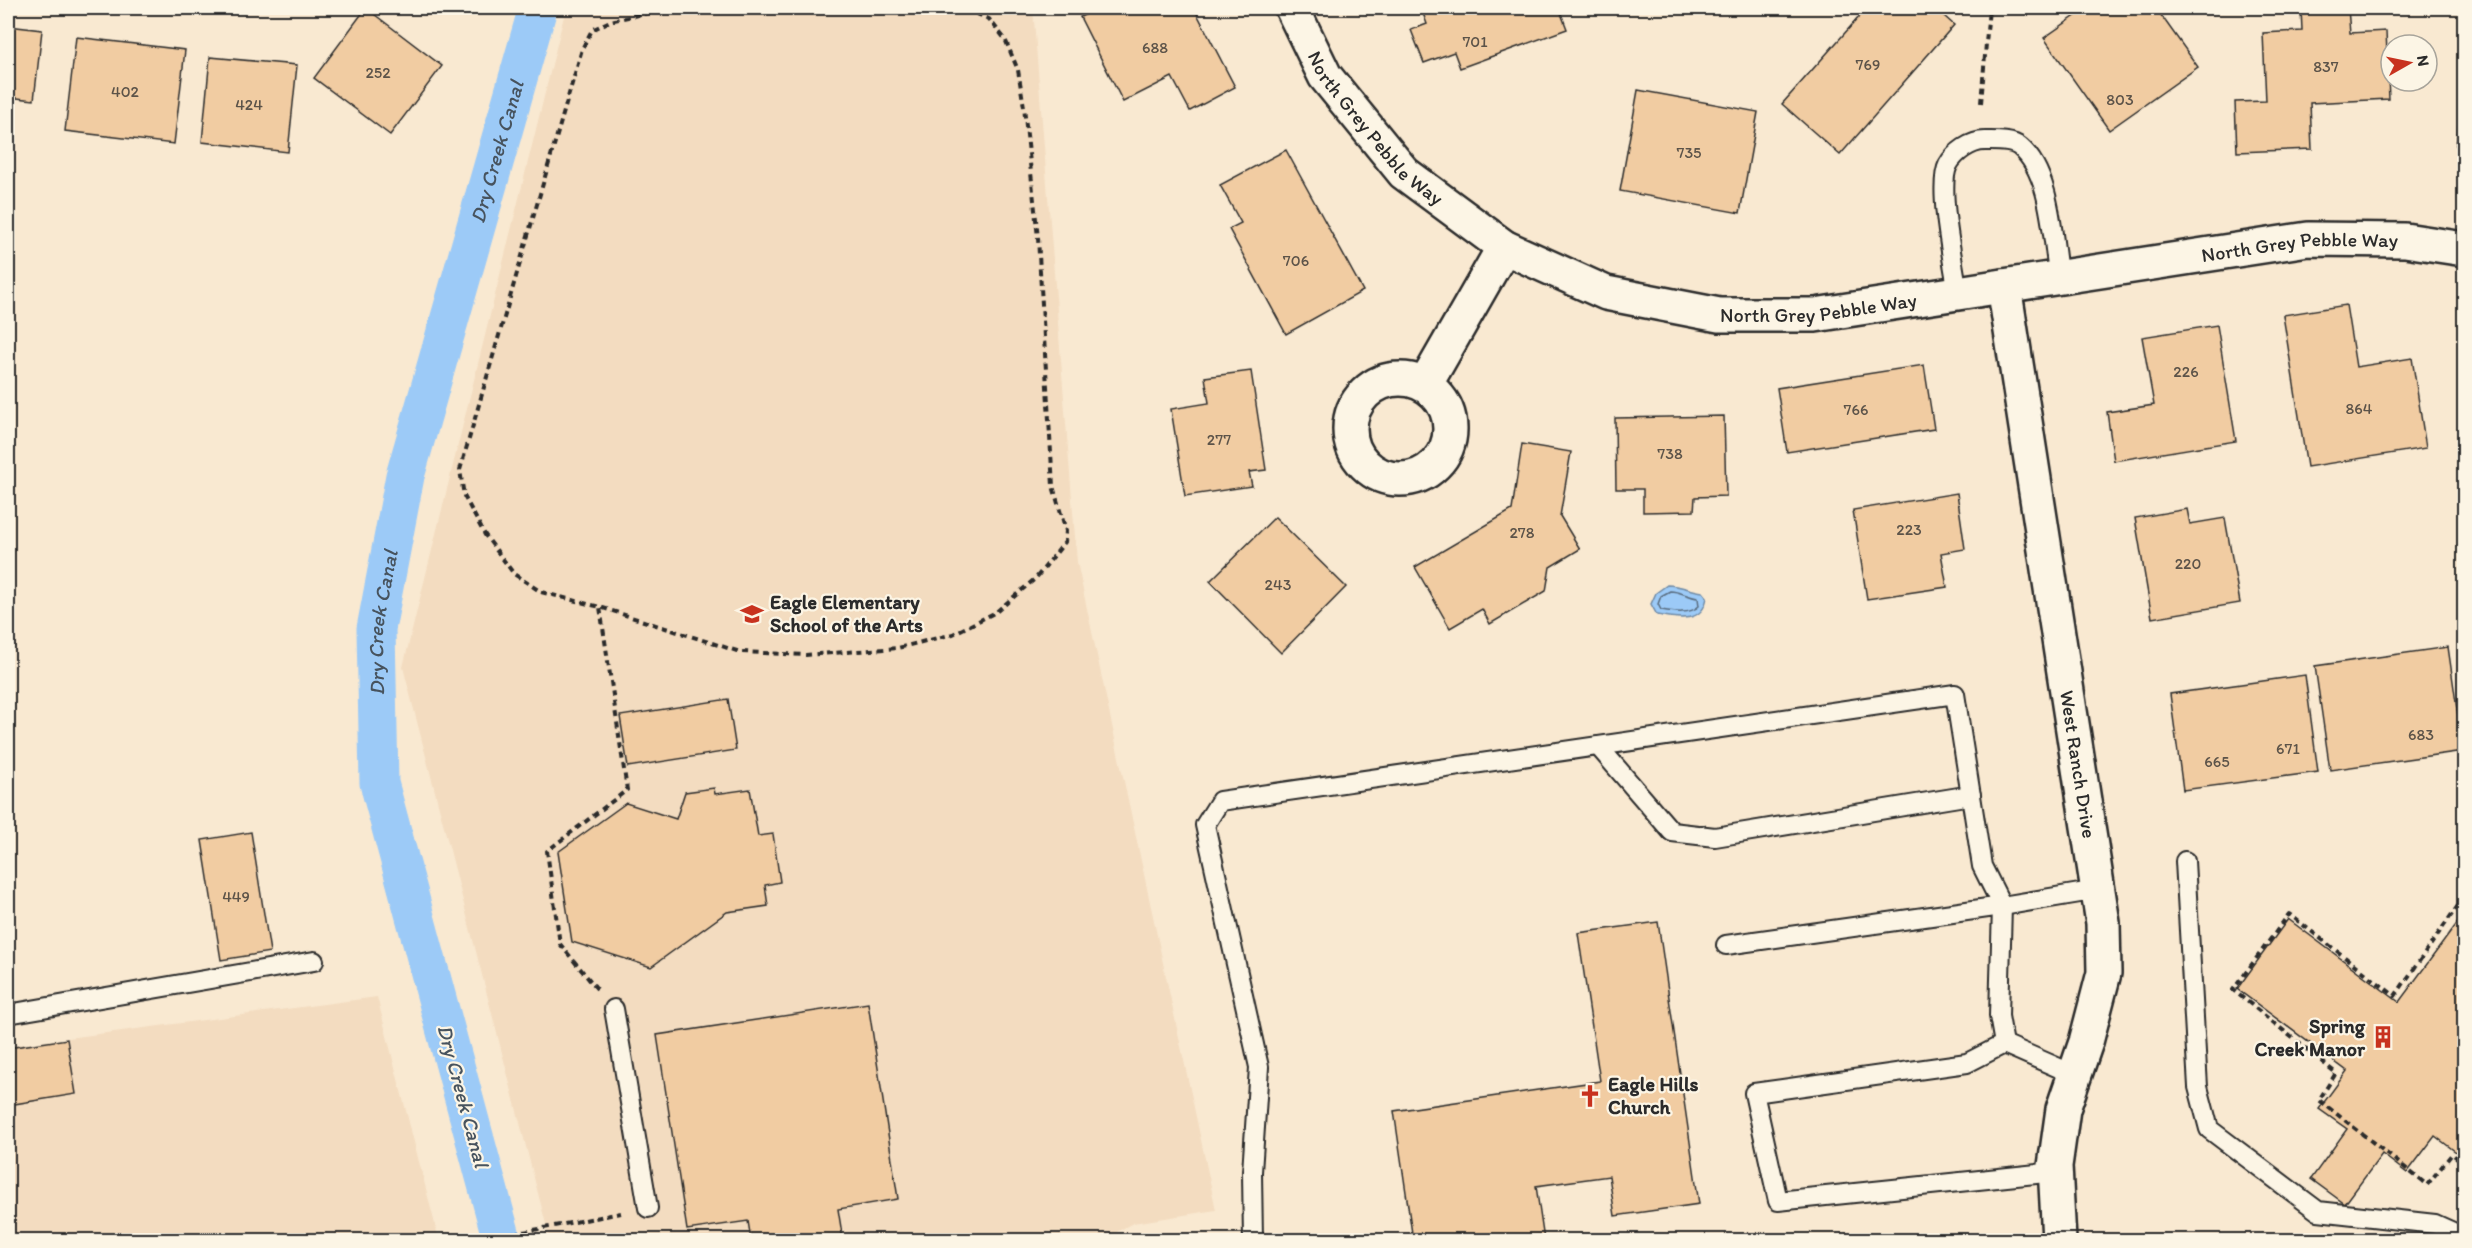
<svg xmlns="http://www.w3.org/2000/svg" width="2472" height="1248" font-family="Itim,sans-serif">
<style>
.built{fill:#f3dcc0}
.water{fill:#9ccaf7;stroke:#6f8aa5;stroke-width:1.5}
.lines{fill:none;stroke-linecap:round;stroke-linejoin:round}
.shore{stroke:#586b7d;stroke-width:1.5}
.canal{stroke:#9ccaf7;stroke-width:39}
.building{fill:#f1cca2;stroke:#2b2b2b;stroke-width:1.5}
.lane-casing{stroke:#2b2b2b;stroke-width:22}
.street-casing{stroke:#2b2b2b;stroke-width:38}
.path{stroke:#2b2b2b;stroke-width:4;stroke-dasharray:6 4.5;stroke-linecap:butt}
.lane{stroke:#fcf5e5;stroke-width:18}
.street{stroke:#fcf5e5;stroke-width:33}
.labels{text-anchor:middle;stroke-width:4.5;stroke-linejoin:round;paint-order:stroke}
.number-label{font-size:16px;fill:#5c5349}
.street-label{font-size:20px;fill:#2b2b2b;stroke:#fcf5e5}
.poi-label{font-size:20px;font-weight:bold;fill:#2b2b2b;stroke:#fcf5e5;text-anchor:start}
.water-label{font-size:21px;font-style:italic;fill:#47535e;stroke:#fcf5e5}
</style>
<rect width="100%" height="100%" fill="#f9e9d1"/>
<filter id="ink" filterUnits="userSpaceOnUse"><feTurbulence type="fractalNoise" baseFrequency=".0167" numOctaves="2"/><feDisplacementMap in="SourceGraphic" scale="12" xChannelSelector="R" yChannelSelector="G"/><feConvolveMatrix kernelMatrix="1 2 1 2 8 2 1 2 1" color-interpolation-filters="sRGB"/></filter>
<g filter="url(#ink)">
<!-- built -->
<g class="built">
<path d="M566,8H1033L1077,562L1216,1210L1133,1223L1102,1240H550L403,667Z"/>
<path d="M377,997L439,1240H8V1046Z"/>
</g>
<!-- water -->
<path class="water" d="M1667,585C1681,585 1690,591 1703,592L1707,597C1703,624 1678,619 1657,615L1651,604L1656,593Z"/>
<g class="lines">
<!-- shore -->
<path class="shore" d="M1670,591C1680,591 1688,597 1698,598L1699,606C1690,615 1673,612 1661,610L1658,604L1661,596Z"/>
<!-- canal -->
<path class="canal" id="s1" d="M502,1240L379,783L376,629L405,476L538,8"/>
</g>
<!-- building -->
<g class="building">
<path d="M366,8L442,66L390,135L314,78Z"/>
<path d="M1092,8H1194L1235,87L1190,111L1172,77L1123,102L1080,17L1093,11Z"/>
<path d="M1421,8H1559L1567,29L1460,68L1454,52L1424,63L1411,30L1427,24Z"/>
<path d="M1867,8H1935L1954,25L1840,155L1782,104Z"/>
<path d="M2087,8H2156L2198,67L2109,130L2044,38Z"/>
<path d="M2301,8H2348L2350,33L2386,31L2389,99L2310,103L2312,149L2237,152L2235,102L2266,101L2263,33L2302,31Z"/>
<path d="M8,26L42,30L34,100L8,97Z"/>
<path d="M76,37L185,50L174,144L65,131Z"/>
<path d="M210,57L297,65L288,152L202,142Z"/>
<path d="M2464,85V146L2456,145Z"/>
<path d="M1638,90L1758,112L1740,213L1620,191Z"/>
<path d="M1286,150L1363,291L1286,334L1229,229L1241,223L1220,185Z"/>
<path d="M2346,305L2356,367L2412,358L2426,448L2307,467L2283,315Z"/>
<path d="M2217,325L2236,441L2114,461L2107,412L2154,405L2142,337Z"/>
<path d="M1924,365L1934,429L1787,452L1777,388Z"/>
<path d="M1251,371L1266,470L1249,472L1252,486L1185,496L1171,409L1209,403L1205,377Z"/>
<path d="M1724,416L1726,496L1695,497L1694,511L1643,512V489H1616L1615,418Z"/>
<path d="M1522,444L1571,452L1560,516L1580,549L1550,567L1546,591L1490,624L1482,609L1450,628L1415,567L1512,510Z"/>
<path d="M1957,493L1965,549L1941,553L1947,587L1867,599L1853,510Z"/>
<path d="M2187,509L2190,524L2225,518L2240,603L2152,618L2135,518Z"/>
<path d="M1275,517L1346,587L1281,653L1210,581Z"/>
<path d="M2448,647L2463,751L2330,770L2315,666Z"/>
<path d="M2305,675L2318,772L2183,790L2170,694Z"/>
<path d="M728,699L736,750L628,767L620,716Z"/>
<path d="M714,788L715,794L750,789L758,836L773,834L780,882L765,885L768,906L727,912L651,967L572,942L558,852L626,803L676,819L685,792Z"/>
<path d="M251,832L270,952L221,960L202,840Z"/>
<path d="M2464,914V1158L2435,1136L2407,1173L2382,1154L2345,1204L2311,1179L2347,1129L2319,1109L2347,1071L2237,989L2288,919L2399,1002Z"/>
<path d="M1658,922L1699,1204L1615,1216L1609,1176L1536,1186L1544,1240H1413L1394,1111L1600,1081L1578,933Z"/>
<path d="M868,1003L898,1199L838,1209L843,1240H751L748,1221L687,1230L657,1035Z"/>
<path d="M67,1039L76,1094L8,1105V1048Z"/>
</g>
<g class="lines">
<!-- lane casing -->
<g class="lane-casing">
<g id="lane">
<path d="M1958,293C1954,266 1937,187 1948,165C1955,152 1971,141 1985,141C1995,141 2012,140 2020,147C2052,174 2052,239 2059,278"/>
<path d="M1598,746L1672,832L1715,837L1971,795"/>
<path d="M2185,861L2198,1087L2209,1129L2318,1211L2435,1224L2464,1237"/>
<path d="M1726,945L2002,906L1999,1016L2004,1044L2075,1075"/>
<path d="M614,1009L648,1208"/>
<path d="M8,1014L314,961"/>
<path d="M2004,1044L1967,1063L1754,1093L1778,1201L2055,1172"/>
<path d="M1253,1240L1252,1172L1259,1067L1205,825L1220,801L1955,694L1982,866L2002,906L2098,890"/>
</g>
</g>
<!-- street casing -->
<g class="street-casing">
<g id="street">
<path id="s2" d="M1292,8L1325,76L1404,173L1504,247L1606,293L1719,315H1815L2308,239L2405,240L2464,249"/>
<path id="s3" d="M2004,286L2103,923L2104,973L2086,1042L2063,1109L2055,1166L2059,1240"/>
<circle cx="1400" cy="429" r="50"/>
<path d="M1425,385L1504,247"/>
</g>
</g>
<!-- path -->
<g class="path">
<path d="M670,8L610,21L592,30L582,49L460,470L464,496L485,535L514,574L541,592L600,607L740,652L806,655L898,648L953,634L996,612L1036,578L1065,542L1066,531L1053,486L1038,238L1024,107L1018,70L1005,39L989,19L963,8"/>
<path d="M1981,103L1989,8"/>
<path d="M2464,897L2395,996L2289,914L2233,990L2336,1073L2319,1100L2427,1185L2452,1154L2464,1163"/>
<path d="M597,989L560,944L547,851L627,790L600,607"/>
<path d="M482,1240L621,1213"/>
</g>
<!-- lane -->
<use href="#lane" class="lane"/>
<!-- street -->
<use href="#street" class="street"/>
</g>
</g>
<!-- icons -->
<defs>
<g id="school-bare" transform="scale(1.8)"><path d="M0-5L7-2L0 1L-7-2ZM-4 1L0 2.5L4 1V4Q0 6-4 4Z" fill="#c8321e" stroke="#fcf5e5" stroke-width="2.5" paint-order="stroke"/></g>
<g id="building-bare" transform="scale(1.8)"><path d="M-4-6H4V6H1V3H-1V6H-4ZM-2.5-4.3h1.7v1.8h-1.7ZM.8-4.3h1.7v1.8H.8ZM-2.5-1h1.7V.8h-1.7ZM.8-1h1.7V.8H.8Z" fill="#c8321e" stroke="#fcf5e5" stroke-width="2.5" paint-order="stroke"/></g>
<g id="church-bare" transform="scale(1.8)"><path d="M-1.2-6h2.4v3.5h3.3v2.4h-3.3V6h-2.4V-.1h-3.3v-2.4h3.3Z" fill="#c8321e" stroke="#fcf5e5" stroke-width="2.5" paint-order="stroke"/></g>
</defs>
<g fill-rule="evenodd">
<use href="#school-bare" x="752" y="614"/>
<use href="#building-bare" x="2383" y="1037"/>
<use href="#church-bare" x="1590" y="1096"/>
</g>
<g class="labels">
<!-- number labels -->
<g class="number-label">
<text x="1475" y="47">701</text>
<text x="1155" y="53">688</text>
<text x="1868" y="70">769</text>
<text x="2326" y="72">837</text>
<text x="378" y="78">252</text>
<text x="125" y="97">402</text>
<text x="2120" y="105">803</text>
<text x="249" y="110">424</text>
<text x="1689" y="158">735</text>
<text x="1296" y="266">706</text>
<text x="2186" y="377">226</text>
<text x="2359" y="414">864</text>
<text x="1856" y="415">766</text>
<text x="1219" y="445">277</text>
<text x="1670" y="459">738</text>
<text x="1909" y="535">223</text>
<text x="1522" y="538">278</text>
<text x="2188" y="569">220</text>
<text x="1278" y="590">243</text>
<text x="2421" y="740">683</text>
<text x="2288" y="754">671</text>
<text x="2217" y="767">665</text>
<text x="236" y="902">449</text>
</g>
<!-- street labels -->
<g class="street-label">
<text dy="7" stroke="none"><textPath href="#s2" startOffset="148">North Grey Pebble Way</textPath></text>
<text dy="7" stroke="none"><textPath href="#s2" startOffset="1138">North Grey Pebble Way</textPath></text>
<text dy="7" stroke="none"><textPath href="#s2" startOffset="652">North Grey Pebble Way</textPath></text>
<text dy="7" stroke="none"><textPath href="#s3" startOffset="484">West Ranch Drive</textPath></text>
</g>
<!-- poi labels -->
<g class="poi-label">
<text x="770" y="609">Eagle Elementary<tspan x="770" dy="23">School of the Arts</tspan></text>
<text x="2365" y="1033" text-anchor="end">Spring<tspan x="2365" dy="23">Creek Manor</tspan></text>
<text x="1608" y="1091">Eagle Hills<tspan x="1608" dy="23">Church</tspan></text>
</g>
<!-- water labels -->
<g class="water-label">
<text dy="7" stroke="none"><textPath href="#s1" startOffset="1120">Dry Creek Canal</textPath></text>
<text dy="7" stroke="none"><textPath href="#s1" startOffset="634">Dry Creek Canal</textPath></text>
<text transform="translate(463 1096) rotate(75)" y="7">Dry Creek Canal</text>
</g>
</g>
<!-- margin -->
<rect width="2472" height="1248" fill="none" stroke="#fcf5e5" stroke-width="30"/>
<rect x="15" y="15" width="2442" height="1218" fill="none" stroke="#2b2b2b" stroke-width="2" filter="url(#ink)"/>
<!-- north arrow -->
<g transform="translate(2409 63) rotate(81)"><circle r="28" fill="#fcf5e5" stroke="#a8a49b" stroke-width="1.5"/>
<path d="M0-4.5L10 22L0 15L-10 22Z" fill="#c8321e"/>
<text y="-9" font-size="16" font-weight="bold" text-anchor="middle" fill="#2b2b2b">N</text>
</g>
</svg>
